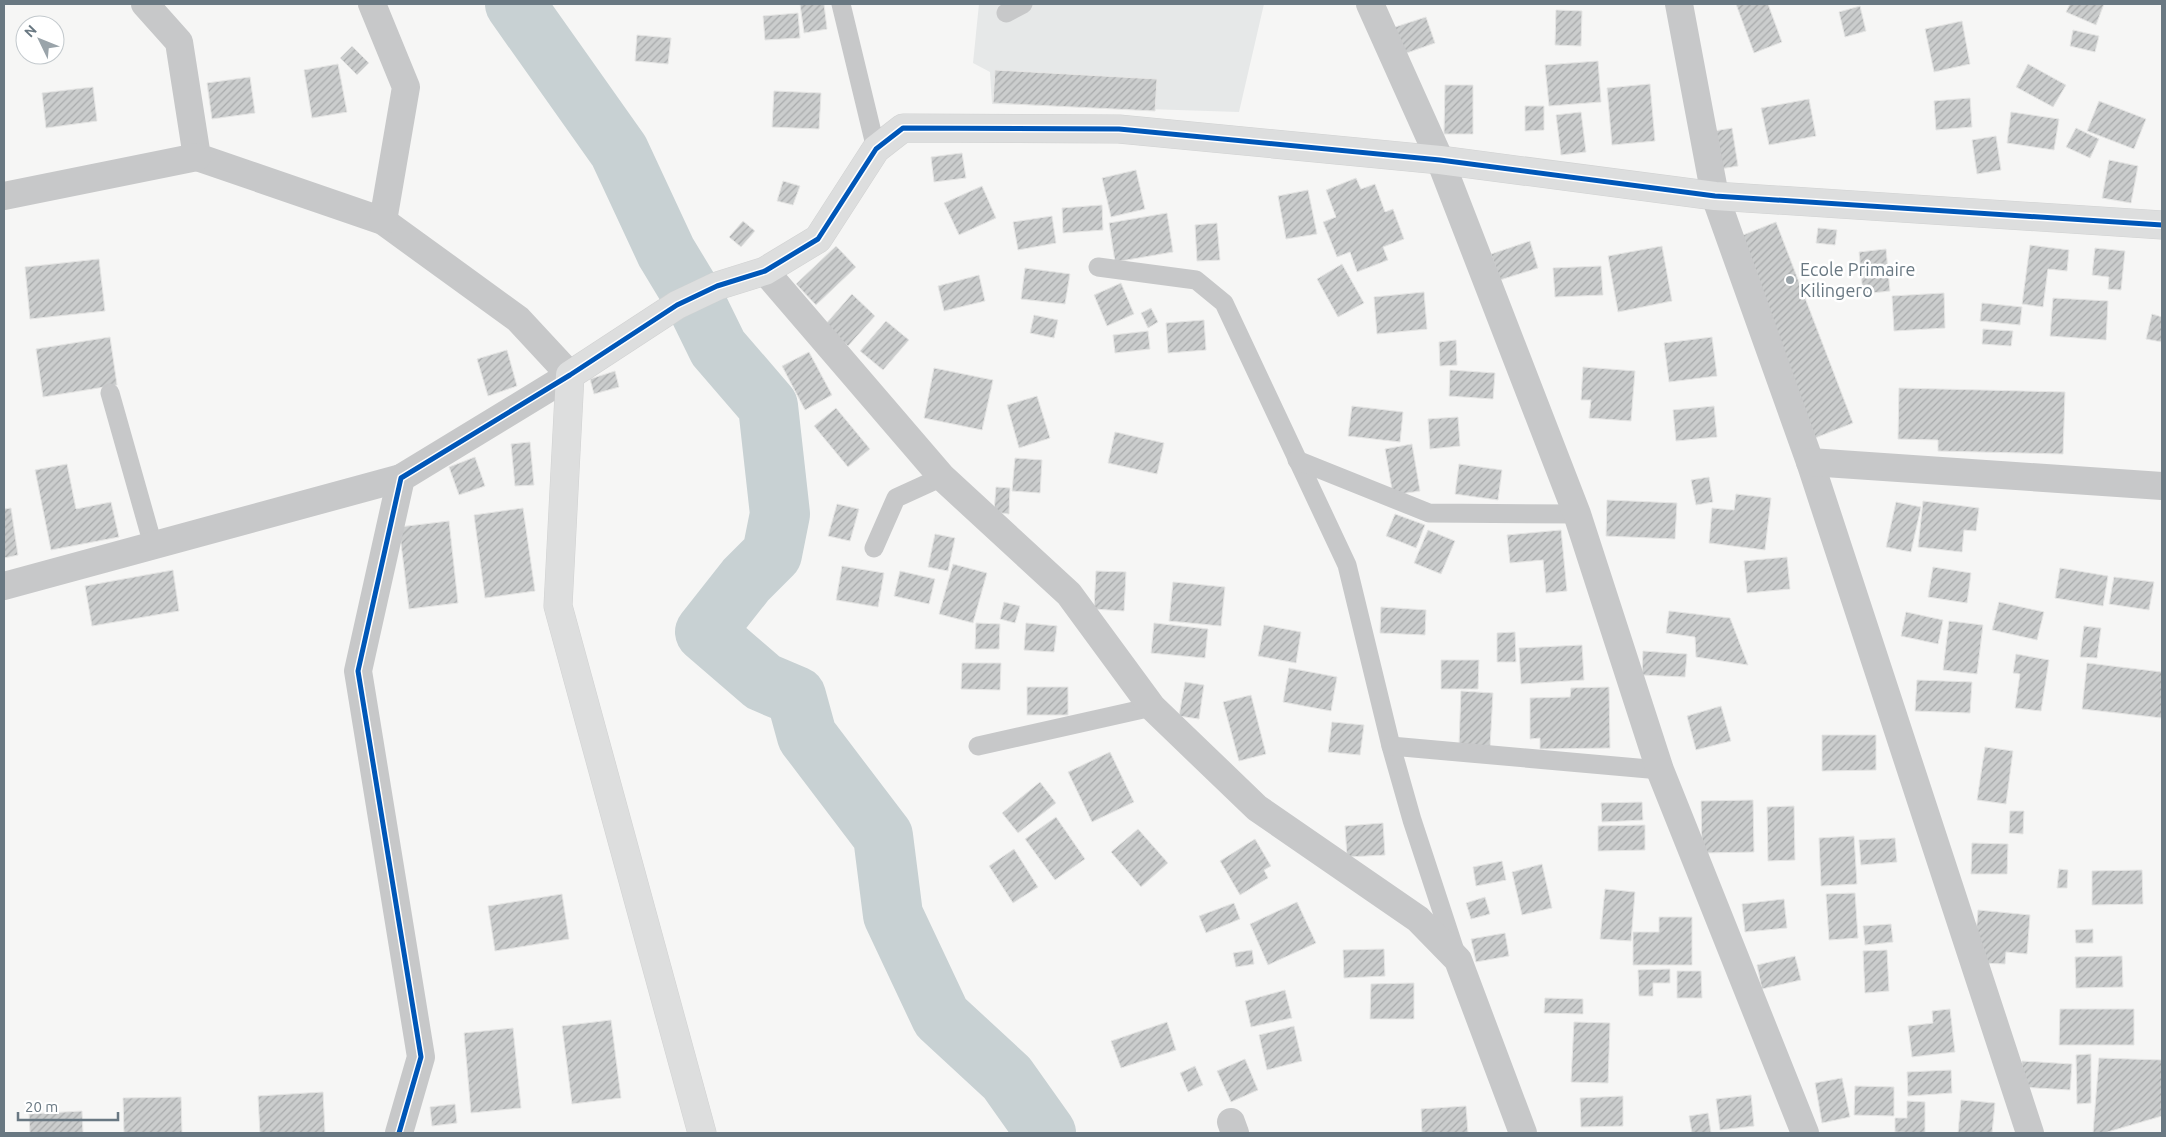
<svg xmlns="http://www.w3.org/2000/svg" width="2166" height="1137" font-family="Ubuntu,sans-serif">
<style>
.built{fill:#e6e8e8}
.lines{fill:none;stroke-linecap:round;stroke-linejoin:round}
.river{stroke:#c8d1d3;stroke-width:60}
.building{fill:url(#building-hatch);stroke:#e6e6e5}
.secondary-casing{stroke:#d1d2d2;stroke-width:29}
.lane{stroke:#c7c8c9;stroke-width:19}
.street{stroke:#c7c8c9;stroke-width:28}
.secondary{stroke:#dddede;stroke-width:28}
.cycleway-casing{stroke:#fff;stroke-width:8}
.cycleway{stroke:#0057b8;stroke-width:5}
.poi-dot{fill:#9aa4aa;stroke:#fff;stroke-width:2}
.labels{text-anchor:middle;stroke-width:5;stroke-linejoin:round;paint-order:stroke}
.poi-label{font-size:18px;fill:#697882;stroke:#fff;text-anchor:start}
</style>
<defs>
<pattern id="building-hatch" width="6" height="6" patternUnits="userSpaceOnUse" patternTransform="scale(1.25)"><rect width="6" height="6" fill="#cbcdcd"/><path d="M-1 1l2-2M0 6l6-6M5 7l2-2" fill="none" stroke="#a9abac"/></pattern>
</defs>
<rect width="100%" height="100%" fill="#f6f6f5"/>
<!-- built -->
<path class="built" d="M979,4H1264L1239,112L992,104L990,72L973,63Z"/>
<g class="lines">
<!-- river -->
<path class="river" d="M515,4L619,151L666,252L692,295L718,348L768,406L780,514L772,554L746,580L705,632L763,682L796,696L807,736L883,836L893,915L941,1017L1007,1078L1046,1133"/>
</g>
<!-- building -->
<g class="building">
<path d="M800,4H824L827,29L804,33Z"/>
<path d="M1736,4H1768L1782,42L1754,53Z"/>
<path d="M2070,4H2104L2096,25L2066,12Z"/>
<path d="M1860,6L1866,31L1845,37L1839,12Z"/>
<path d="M1556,10L1582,11L1581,46L1555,45Z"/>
<path d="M798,13L800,38L765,40L763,16Z"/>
<path d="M1426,17L1435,43L1401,55L1392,28Z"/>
<path d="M1962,21L1970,64L1934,72L1925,29Z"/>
<path d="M2073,30L2099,36L2095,52L2070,46Z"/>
<path d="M637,35L671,38L668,64L635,61Z"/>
<path d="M352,46L369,63L357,75L340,58Z"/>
<path d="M1598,61L1601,102L1549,106L1545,65Z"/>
<path d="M338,64L347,112L312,118L304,70Z"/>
<path d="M2028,64L2066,85L2053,107L2016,87Z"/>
<path d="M995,70L1157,79L1155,111L993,103Z"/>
<path d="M250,77L255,113L212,119L207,83Z"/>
<path d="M1650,84L1655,141L1612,145L1607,88Z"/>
<path d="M1445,85H1473V134H1444Z"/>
<path d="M93,87L97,121L46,128L42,93Z"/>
<path d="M774,91L821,93L819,129L772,127Z"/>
<path d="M1970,98L1972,127L1936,130L1934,101Z"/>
<path d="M1809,99L1816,136L1769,145L1761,108Z"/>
<path d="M2099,101L2146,119L2134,149L2087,131Z"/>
<path d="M1525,106H1544V130L1525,131Z"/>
<path d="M1581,112L1586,152L1561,155L1556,115Z"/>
<path d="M2011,112L2059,119L2054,150L2007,143Z"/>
<path d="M1732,128L1738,166L1720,169L1714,131Z"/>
<path d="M2076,128L2099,139L2090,158L2066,147Z"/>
<path d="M1996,136L2001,170L1977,174L1972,140Z"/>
<path d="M962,153L966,178L934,182L931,157Z"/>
<path d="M2109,160L2138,166L2131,203L2102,198Z"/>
<path d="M1136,170L1145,209L1111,217L1102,178Z"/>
<path d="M1356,178L1361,189L1375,184L1385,212L1393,209L1404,239L1383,247L1388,260L1357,272L1350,252L1337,257L1323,222L1336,217L1326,190Z"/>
<path d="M783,181L800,186L793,205L777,201Z"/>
<path d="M982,186L996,218L959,235L944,203Z"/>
<path d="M1308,190L1317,234L1286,239L1278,196Z"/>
<path d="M1102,205L1103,230L1063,233L1062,208Z"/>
<path d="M1167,213L1173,252L1115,262L1109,223Z"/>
<path d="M1052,216L1056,243L1018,250L1013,222Z"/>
<path d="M743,221L755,231L741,247L729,237Z"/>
<path d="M1776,222L1853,423L1805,442L1728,241Z"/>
<path d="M1217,223L1220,260L1197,261L1195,225Z"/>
<path d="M1818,228L1837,230L1835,245L1816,243Z"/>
<path d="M1530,241L1538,268L1500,280L1491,254Z"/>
<path d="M2030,245L2069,250L2067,271L2048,269L2043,307L2022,304Z"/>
<path d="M836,246L856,267L816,305L796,284Z"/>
<path d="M1662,246L1672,301L1618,312L1608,256Z"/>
<path d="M2095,248L2125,251L2121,290L2108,289L2109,277L2092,275Z"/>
<path d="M1886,249L1890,291L1863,294L1859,252Z"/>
<path d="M99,259L105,311L30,319L25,267Z"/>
<path d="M1342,264L1364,303L1338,317L1317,279Z"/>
<path d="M1601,266L1603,295L1555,297L1553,268Z"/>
<path d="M1025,268L1070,274L1065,304L1021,299Z"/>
<path d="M979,275L985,301L944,311L938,286Z"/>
<path d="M1121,283L1134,314L1107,326L1094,295Z"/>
<path d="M1424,292L1427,329L1377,334L1374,297Z"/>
<path d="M1944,293L1945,328L1894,331L1892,296Z"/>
<path d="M852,294L875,316L848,346L824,326Z"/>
<path d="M2053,298L2108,301L2106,340L2050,336Z"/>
<path d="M1982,303L2022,307L2020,325L1980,321Z"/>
<path d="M1151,308L1158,322L1148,328L1141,313Z"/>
<path d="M2152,314L2162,317V342L2146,339Z"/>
<path d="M1034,315L1058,320L1054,338L1030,333Z"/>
<path d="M1204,320L1206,350L1168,353L1166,323Z"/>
<path d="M886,321L909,340L883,370L860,351Z"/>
<path d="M1983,329L2013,331L2011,346L1982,344Z"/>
<path d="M1148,331L1150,349L1115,353L1113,335Z"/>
<path d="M110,337L117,385L43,397L36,349Z"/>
<path d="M1712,337L1717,376L1669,382L1664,343Z"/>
<path d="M1456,340L1457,365L1440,366L1439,342Z"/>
<path d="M507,350L517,386L488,396L477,359Z"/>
<path d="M809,352L832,395L805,410L782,366Z"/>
<path d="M1583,367L1635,371L1631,421L1589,418L1591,400H1581Z"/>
<path d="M934,368L993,380L982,430L924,418Z"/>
<path d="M1450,370L1495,373L1493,399L1449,396Z"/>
<path d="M615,371L619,387L594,394L590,379Z"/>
<path d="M1899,388L2065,392L2063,454L1938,451V440L1898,439Z"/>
<path d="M1037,396L1050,438L1019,448L1007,405Z"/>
<path d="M1352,406L1403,412L1400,442L1348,436Z"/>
<path d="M1714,406L1717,437L1676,441L1673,410Z"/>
<path d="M836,408L870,449L848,467L814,426Z"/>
<path d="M1458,417L1460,446L1430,449L1428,419Z"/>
<path d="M1115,432L1164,443L1157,474L1108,463Z"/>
<path d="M530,442L534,485L515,486L511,444Z"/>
<path d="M1412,444L1420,491L1393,495L1385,449Z"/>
<path d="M475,457L485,486L459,495L449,467Z"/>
<path d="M1015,458L1042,460L1040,493L1012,491Z"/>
<path d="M67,464L76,509L111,502L119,537L51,550L35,470Z"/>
<path d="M1459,464L1502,470L1498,500L1455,494Z"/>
<path d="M1709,477L1713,502L1696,505L1691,480Z"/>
<path d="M996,487L1010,488L1009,514L994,512Z"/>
<path d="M1736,494L1771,498L1765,550L1709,543L1712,508L1734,510Z"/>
<path d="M1607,500L1677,503L1675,539L1606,536Z"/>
<path d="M1923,501L1979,508L1976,531L1964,530L1962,552L1918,547Z"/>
<path d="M1896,502L1921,507L1911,552L1886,547Z"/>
<path d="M837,504L859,509L850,541L828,536Z"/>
<path d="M11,508L18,555L4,558V509Z"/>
<path d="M523,508L535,591L485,598L474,515Z"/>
<path d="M1395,514L1425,525L1416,548L1386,536Z"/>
<path d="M449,521L458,603L409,609L399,527Z"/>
<path d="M1428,530L1455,541L1441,574L1414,563Z"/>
<path d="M1561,530L1567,591L1546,593L1543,560L1510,563L1507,535Z"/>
<path d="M935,534L955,538L948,571L928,567Z"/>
<path d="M1787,557L1790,589L1747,593L1744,561Z"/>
<path d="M953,564L987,573L973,623L939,614Z"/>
<path d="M842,566L884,573L878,607L836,600Z"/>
<path d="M1933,567L1971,573L1967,603L1928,597Z"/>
<path d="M2060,568L2108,576L2103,606L2055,598Z"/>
<path d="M173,570L179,611L92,626L85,586Z"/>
<path d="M900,571L935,579L929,604L894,596Z"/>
<path d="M1096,571L1126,572L1124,611L1094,609Z"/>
<path d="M2114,577L2154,582L2149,610L2109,604Z"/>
<path d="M1173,582L1225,587L1221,626L1169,621Z"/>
<path d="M1004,602L1020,606L1015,623L1000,619Z"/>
<path d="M1999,602L2044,612L2037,640L1992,630Z"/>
<path d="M1381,607L1426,610L1425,635L1380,633Z"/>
<path d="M1669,611L1730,618L1748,665L1696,657L1695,637L1666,633Z"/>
<path d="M1906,612L1943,620L1938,644L1901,636Z"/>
<path d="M1949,621L1983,625L1977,674L1943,670Z"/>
<path d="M976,623L1000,624L999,649H975Z"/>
<path d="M1026,623L1057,626L1054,652L1024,650Z"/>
<path d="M1154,623L1208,629L1205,658L1151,653Z"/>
<path d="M1264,625L1301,632L1296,663L1258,656Z"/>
<path d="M2084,626L2101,628L2097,658L2080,657Z"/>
<path d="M1515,632L1516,662H1497V633Z"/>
<path d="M1582,645L1584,680L1521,684L1519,648Z"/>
<path d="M1643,651L1687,654L1685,677L1642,675Z"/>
<path d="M2016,654L2049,660L2041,711L2015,708L2020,674L2013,673Z"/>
<path d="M1441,660H1479L1478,689H1441Z"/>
<path d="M962,663H1001L1000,690L961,689Z"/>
<path d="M2087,663L2162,672V718L2082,709Z"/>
<path d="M1289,668L1337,677L1331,711L1283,702Z"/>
<path d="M1917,680L1972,682L1970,713L1915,711Z"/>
<path d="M1185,682L1204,685L1199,719L1179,716Z"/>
<rect x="1027" y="687" width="41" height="28"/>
<path d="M1609,687L1610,748L1540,749V738L1530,739V698L1570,697L1571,688Z"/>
<path d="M1461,691L1493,693L1490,747L1459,745Z"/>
<path d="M1251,695L1266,754L1239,761L1223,702Z"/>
<path d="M1721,706L1731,741L1696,750L1687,716Z"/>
<path d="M1332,722L1364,725L1360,755L1328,752Z"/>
<path d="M1822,735H1876V770L1822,771Z"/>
<path d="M1985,747L2013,751L2006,804L1977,800Z"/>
<path d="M1110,752L1134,802L1092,822L1068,772Z"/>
<path d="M1040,782L1056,803L1018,833L1002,813Z"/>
<path d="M1753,800L1754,852L1702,853L1701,801Z"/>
<path d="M1642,802L1643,820L1602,822L1601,803Z"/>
<path d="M1794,806L1795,860L1768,861L1767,807Z"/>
<path d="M2010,811H2024L2023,834L2009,833Z"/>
<path d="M1056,817L1085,859L1055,880L1025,839Z"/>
<path d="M1383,823L1385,855L1347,857L1345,826Z"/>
<path d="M1645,825V850L1598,851V826Z"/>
<path d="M1138,829L1168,863L1141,887L1111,852Z"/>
<path d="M1854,836L1857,884L1821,886L1819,838Z"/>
<path d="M1895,838L1897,862L1861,865L1859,840Z"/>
<path d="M1255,839L1271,866L1264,870L1268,878L1240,895L1220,861Z"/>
<path d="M1972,843L2008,844L2007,874H1971Z"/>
<path d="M1014,849L1038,887L1013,903L989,866Z"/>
<path d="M1502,861L1506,880L1476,886L1473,867Z"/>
<path d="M1542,864L1552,908L1522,915L1512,872Z"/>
<path d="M2059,869L2068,870L2067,888H2057Z"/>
<path d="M2142,870L2143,904L2092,905V871Z"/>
<path d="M1605,889L1635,892L1631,941L1600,939Z"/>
<path d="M1855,893L1858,938L1829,940L1826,894Z"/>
<path d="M562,894L569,939L495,951L488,906Z"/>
<path d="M1485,897L1490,914L1471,919L1466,903Z"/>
<path d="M1784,899L1787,928L1745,932L1742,904Z"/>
<path d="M1297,902L1316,943L1268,965L1250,924Z"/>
<path d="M1234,903L1240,919L1206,933L1199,916Z"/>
<path d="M1978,910L2030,915L2027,954L2006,952L2005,964L1982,963L1975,949Z"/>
<path d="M1659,917H1692V965H1633V932H1659Z"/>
<path d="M1891,924L1893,942L1865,945L1863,926Z"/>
<path d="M2093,929V943H2076L2075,930Z"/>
<path d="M1505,933L1509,956L1476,962L1471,939Z"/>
<path d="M1384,949L1385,976L1344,978L1343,950Z"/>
<path d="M1252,950L1254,964L1236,967L1233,953Z"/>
<path d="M1887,950L1889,991L1865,993L1863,951Z"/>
<path d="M1795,956L1801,980L1762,989L1757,965Z"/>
<path d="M2122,956L2123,987L2076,988L2075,957Z"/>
<path d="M1670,969V983H1653V996H1639L1638,970Z"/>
<path d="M1677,971H1701L1702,998H1677Z"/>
<path d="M1414,983V1019H1370L1371,984Z"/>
<path d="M1285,990L1292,1018L1251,1027L1245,1001Z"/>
<path d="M1545,998L1583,999V1014L1544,1013Z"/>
<path d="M1950,1009L1955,1052L1912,1057L1908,1026L1933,1023L1932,1011Z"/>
<path d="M2060,1009H2134V1045H2059Z"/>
<path d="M611,1020L621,1098L572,1104L562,1026Z"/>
<path d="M1167,1022L1176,1050L1121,1068L1111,1041Z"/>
<path d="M1574,1022L1610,1023L1608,1083L1571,1082Z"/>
<path d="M1294,1026L1302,1061L1267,1070L1259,1035Z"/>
<path d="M513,1028L521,1108L471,1113L464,1033Z"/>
<path d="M2091,1054V1103L2077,1104L2076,1055Z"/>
<path d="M2099,1058L2162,1060V1116L2104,1133H2093Z"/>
<path d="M1245,1059L1258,1090L1231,1102L1217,1071Z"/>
<path d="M2022,1061L2072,1064L2070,1090L2020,1087Z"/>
<path d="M1195,1066L1203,1085L1188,1092L1180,1073Z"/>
<path d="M1951,1070L1952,1093L1908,1096L1907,1072Z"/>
<path d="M1842,1078L1850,1117L1822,1123L1815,1083Z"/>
<path d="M1855,1086L1894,1087V1116L1854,1115Z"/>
<path d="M323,1092L325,1133H260L258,1096Z"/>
<path d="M1751,1095L1754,1126L1720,1130L1716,1099Z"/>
<path d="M1623,1096V1126L1581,1127L1580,1098Z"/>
<path d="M181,1097L182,1133H124L123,1098Z"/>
<path d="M1961,1100L1995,1103L1992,1133H1958Z"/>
<path d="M1907,1101L1925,1102V1133L1895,1132V1118H1907Z"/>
<path d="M455,1104L457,1123L432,1126L430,1107Z"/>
<path d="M1466,1106L1468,1133H1422L1421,1109Z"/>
<path d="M82,1111L83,1133H30L29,1114Z"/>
<path d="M1708,1113L1711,1133H1692L1689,1116Z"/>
</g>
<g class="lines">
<!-- secondary casing -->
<g class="secondary-casing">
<path id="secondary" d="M702,1133L558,606L570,375L677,305L717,286L765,271L818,239L876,149L903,128L1119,129L1440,160L1715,196L2162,225"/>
</g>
<!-- lane -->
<g class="lane">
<path d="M841,4L876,149"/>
<path d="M1006,13L1023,4"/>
<path d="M1098,267L1196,280L1224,303L1347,565L1391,746L1412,820L1456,954"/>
<path d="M110,393L153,545"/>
<path d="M1297,460L1429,513L1577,514"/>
<path d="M874,548L896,498L942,477"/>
<path d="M978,746L1152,707"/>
<path d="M1391,746L1660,770"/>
</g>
<!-- street -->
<g class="street">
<path d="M145,4L179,42L197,157L383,221L518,319L570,375L401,478L358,671L421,1057L399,1133"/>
<path d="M372,4L406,87L383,221"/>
<path d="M1370,4L1440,160L1577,514L1660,770L1805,1133"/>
<path d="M1679,4L1715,196L1810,462L2030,1133"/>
<path d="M4,196L197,157"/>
<path d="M765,271L942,477L1069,594L1152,707L1257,808L1418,919L1458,960L1523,1133"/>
<path d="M1810,462L2162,486"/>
<path d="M4,586L401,478"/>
<path d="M1231,1122L1235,1133"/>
</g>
<!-- secondary -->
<use href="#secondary" class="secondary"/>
<!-- cycleway casing -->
<g class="cycleway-casing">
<path id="cycleway" d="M399,1133L421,1057L358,671L401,478L570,375L677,305L717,286L765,271L818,239L876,149L903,128L1119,129L1440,160L1715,196L2162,225"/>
</g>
<!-- cycleway -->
<use href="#cycleway" class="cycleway"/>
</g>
<!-- markers -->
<circle class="poi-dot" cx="1790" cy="280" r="5"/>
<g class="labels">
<!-- poi labels -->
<g class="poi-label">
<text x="1800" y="276">Ecole Primaire<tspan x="1800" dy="21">Kilingero</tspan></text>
</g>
</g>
<!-- border -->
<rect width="2166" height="1137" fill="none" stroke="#697882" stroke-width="10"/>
<!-- north arrow -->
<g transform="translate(40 40) rotate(313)"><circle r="24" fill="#ffffff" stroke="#c3c9cd"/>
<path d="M0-4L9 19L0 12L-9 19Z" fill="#9aa4aa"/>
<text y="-8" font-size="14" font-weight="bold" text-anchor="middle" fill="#697882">N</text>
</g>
<!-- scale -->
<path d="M18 1112v8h100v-8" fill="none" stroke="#697882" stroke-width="2.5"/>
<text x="25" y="1112" font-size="15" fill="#697882" stroke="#ffffff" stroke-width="4" paint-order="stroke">20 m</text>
</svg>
